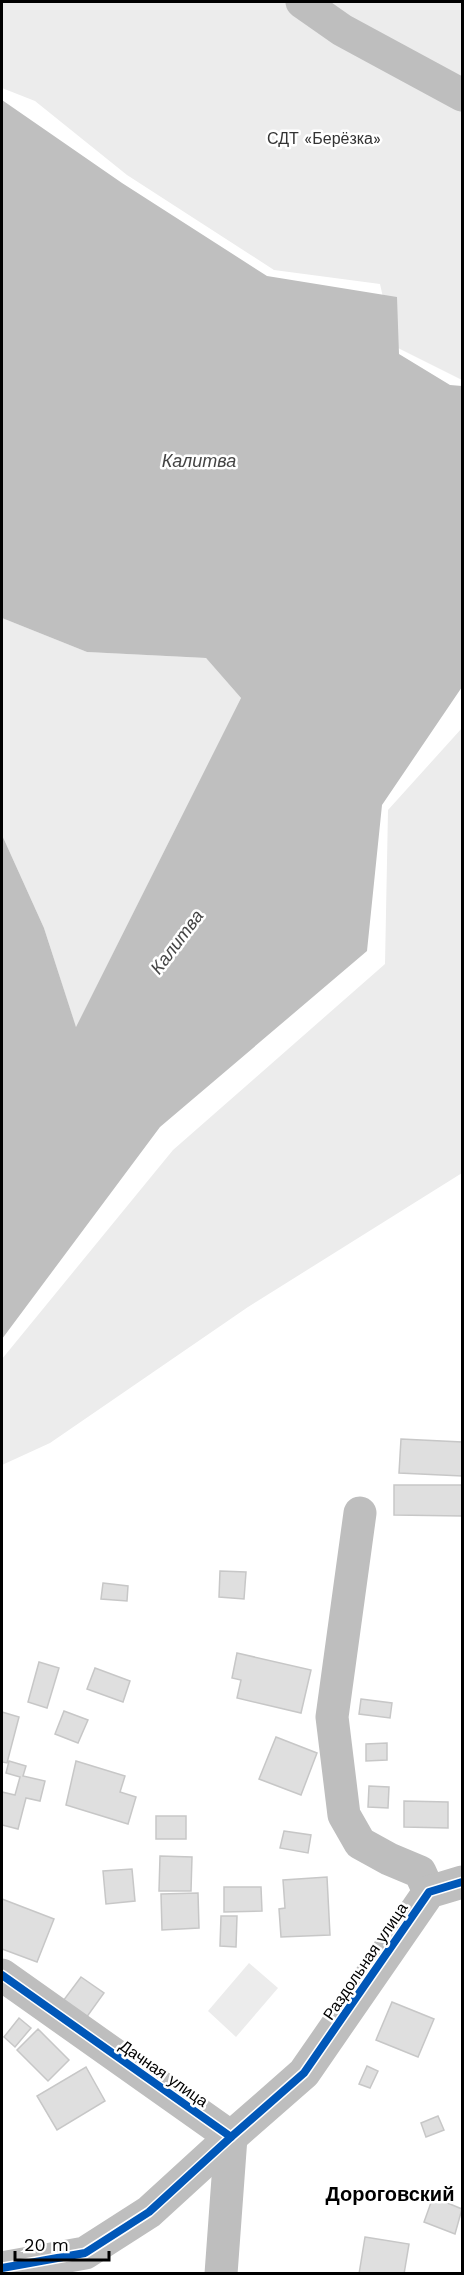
<svg xmlns="http://www.w3.org/2000/svg" width="464" height="2275" font-family="'Work Sans',sans-serif">
<style>
.green{fill:#ececec}
.water{fill:#bfbfbf}
.building{fill:#dfdfdf;stroke:#c7c7c7;stroke-width:1.5}
.lines{fill:none;stroke-linecap:round;stroke-linejoin:round}
.minor{stroke:#bebebe;stroke-width:33}
.cycleway-casing{stroke:#fff;stroke-width:11}
.cycleway{stroke:#0057b8;stroke-width:8}
.labels{text-anchor:middle;stroke-width:5;stroke-linejoin:round;paint-order:stroke}
.park-label{font-size:16px;fill:#333;stroke:#fff}
.street-label{font-size:16px;fill:#000;stroke:#fff}
.water-label{font-size:18px;font-style:italic;fill:#444;stroke:#fff}
.quarter-label{font-size:20px;font-weight:bold;fill:#000;stroke:#fff}
</style>
<rect width="100%" height="100%" fill="#fff"/>
<!-- green -->
<g class="green">
<path d="M2,2H462V380L394,346L380,284L274,270L127,175L35,101L2,88Z"/>
<path d="M2,618L87,652L206,658L241,698L76,1028L44,928L2,835Z"/>
<path d="M462,728V1173L248,1307L50,1443L2,1465V1359L173,1150L385,964L388,810Z"/>
<path d="M249,1963L278,1988L236,2037L208,2011Z"/>
</g>
<!-- water -->
<path class="water" d="M2,100L122,183L267,276L397,297L399,354L450,385L462,386V687L382,805L367,951L160,1127L2,1339V835L44,928L76,1027L241,698L206,658L87,652L2,618Z"/>
<!-- building -->
<g class="building">
<path d="M401,1439L462,1442V1476L399,1473Z"/>
<path d="M394,1485H462V1516L394,1515Z"/>
<path d="M220,1571L246,1572L244,1599L219,1597Z"/>
<path d="M103,1583L128,1586L127,1601L101,1599Z"/>
<path d="M237,1653L311,1670L301,1713L237,1698L241,1680L232,1678Z"/>
<path d="M39,1662L59,1668L47,1708L28,1702Z"/>
<path d="M95,1668L130,1681L123,1702L87,1689Z"/>
<path d="M361,1699L392,1703L390,1718L359,1714Z"/>
<path d="M64,1711L88,1720L78,1743L55,1734Z"/>
<path d="M2,1712L19,1717L7,1763L2,1762Z"/>
<path d="M276,1737L317,1753L301,1795L259,1779Z"/>
<path d="M387,1743V1760L366,1761V1744Z"/>
<path d="M9,1761L26,1766L23,1776L45,1781L40,1801L26,1798L18,1829L2,1825V1792L15,1795L20,1777L6,1773Z"/>
<path d="M76,1761L125,1776L120,1792L136,1797L128,1824L66,1805Z"/>
<path d="M369,1786L389,1787L388,1808L368,1807Z"/>
<path d="M404,1801L448,1802V1828L404,1827Z"/>
<rect x="156" y="1816" width="30" height="23"/>
<path d="M284,1831L311,1835L308,1853L280,1848Z"/>
<path d="M160,1856L192,1857L191,1891H159Z"/>
<path d="M132,1869L135,1901L106,1904L103,1871Z"/>
<path d="M327,1877L330,1935L281,1937L279,1909L285,1908L283,1880Z"/>
<path d="M224,1887H261L262,1911L224,1912Z"/>
<path d="M198,1893L199,1928L162,1930L161,1894Z"/>
<path d="M2,1899L54,1919L37,1962L2,1949Z"/>
<path d="M221,1916H237L236,1947L220,1946Z"/>
<path d="M81,1977L104,1993L86,2018L63,2001Z"/>
<path d="M392,2002L434,2019L418,2057L376,2040Z"/>
<path d="M19,2018L31,2028L15,2047L4,2037Z"/>
<path d="M38,2029L69,2060L48,2081L17,2050Z"/>
<path d="M367,2066L378,2071L370,2088L359,2084Z"/>
<path d="M86,2067L105,2101L57,2130L37,2096Z"/>
<path d="M438,2116L444,2130L426,2137L421,2123Z"/>
<path d="M433,2197L462,2209L455,2234L424,2222Z"/>
<path d="M365,2237L409,2244L404,2274H359Z"/>
</g>
<g class="lines">
<!-- minor -->
<g class="minor">
<path d="M302,2L342,30L462,95"/>
<path d="M360,1513L332,1717L344,1815L360,1843L389,1859L420,1872L429,1892"/>
<path d="M2,1975L231,2137L304,2073L429,1892L462,1882"/>
<path d="M2,2268L85,2253L149,2212L231,2137"/>
<path d="M221,2274L231,2137"/>
</g>
<!-- cycleway casing -->
<g class="cycleway-casing">
<g id="cycleway">
<path d="M2,1975L231,2137L304,2073L429,1892L462,1882"/>
<path d="M2,2268L85,2253L149,2212L231,2137"/>
</g>
</g>
<!-- cycleway -->
<use href="#cycleway" class="cycleway"/>
</g>
<g class="labels">
<!-- park labels -->
<g class="park-label">
<text x="324" y="144">СДТ «Берёзка»</text>
</g>
<!-- street labels -->
<g class="street-label">
<text transform="translate(365 1961) rotate(-56)" y="6">Раздольная улица</text>
<text transform="translate(164 2073) rotate(35)" y="6">Дачная улица</text>
</g>
<!-- water labels -->
<g class="water-label">
<text x="199" y="467">Калитва</text>
<text transform="translate(177 942) rotate(-53)" y="6">Калитва</text>
</g>
<!-- quarter labels -->
<g class="quarter-label">
<text x="390" y="2201">Дороговский</text>
</g>
</g>
<!-- border -->
<rect width="464" height="2275" fill="none" stroke="#000000" stroke-width="6"/>
<!-- scale -->
<path d="M15 2251v9h94v-9" fill="none" stroke="#000000" stroke-width="3"/>
<text x="24" y="2251" font-size="18" fill="#000000" stroke="#ffffff" stroke-width="4.5" paint-order="stroke">20 m</text>
</svg>
